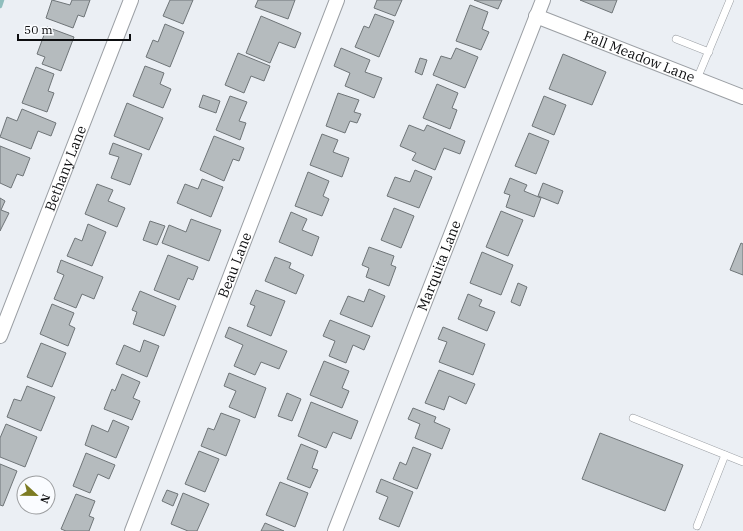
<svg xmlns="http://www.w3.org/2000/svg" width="743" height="531" font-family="'IBM Plex Serif',serif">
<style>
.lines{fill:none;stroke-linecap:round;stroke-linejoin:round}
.stream{stroke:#90bebd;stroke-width:4.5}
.building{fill:#b5bbbe;stroke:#6f7578}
.service-casing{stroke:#9b9fa4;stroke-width:8}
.minor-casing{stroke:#9b9fa4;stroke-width:16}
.service{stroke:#fff;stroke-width:7}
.minor{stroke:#fff;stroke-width:14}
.labels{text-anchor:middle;stroke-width:3;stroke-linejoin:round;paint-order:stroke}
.street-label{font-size:14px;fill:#0d0e10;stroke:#fafcff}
</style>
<rect width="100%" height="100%" fill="#ebeff4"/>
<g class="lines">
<!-- stream -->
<path class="stream" d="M0,6L2,0"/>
</g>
<!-- building -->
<g class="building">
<path d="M52,0L70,5L72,0H90L84,17L78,15L73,28L46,18Z"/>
<path d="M170,0H193L183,24L163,16Z"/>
<path d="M258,0H295L288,19L255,7Z"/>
<path d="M377,0H402L395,16L374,8Z"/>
<path d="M474,0H502L498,9Z"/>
<path d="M580,0H617L612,13Z"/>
<path d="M470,5L488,12L482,29L489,32L481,50L456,41Z"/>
<path d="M375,14L394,21L379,57L355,47L364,26L369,28Z"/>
<path d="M261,16L301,33L295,48L279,42L270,63L246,53Z"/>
<path d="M165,24L184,32L170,67L146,57L153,40L158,42Z"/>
<path d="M47,27L74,37L61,71L42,64L45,57L37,54Z"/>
<path d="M341,48L370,60L365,72L382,78L374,98L345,86L350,73L334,66Z"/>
<path d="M456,48L478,57L465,88L433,75L441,56L451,59Z"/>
<path d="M238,53L270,66L264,81L251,76L244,93L225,85Z"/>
<path d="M563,54L606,72L592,105L549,89Z"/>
<path d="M420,58L427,60L422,75L415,72Z"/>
<path d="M145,66L164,73L160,84L171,89L163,108L133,96Z"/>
<path d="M36,67L54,74L48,91L54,93L47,112L22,103Z"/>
<path d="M437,84L458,93L452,108L457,110L450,129L423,118Z"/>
<path d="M338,93L359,100L354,112L361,114L357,123L350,121L345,133L326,126Z"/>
<path d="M203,95L220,101L216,113L199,107Z"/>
<path d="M230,96L247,102L239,121L246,123L240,140L216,130Z"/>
<path d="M544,96L566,105L554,135L532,126Z"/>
<path d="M127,103L163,118L149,150L114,136Z"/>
<path d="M22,109L56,123L51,136L38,131L31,149L0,137L7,117L17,121Z"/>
<path d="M409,125L424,131L427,125L465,141L460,154L444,148L435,170L412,160L416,153L400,146Z"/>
<path d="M529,133L549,141L536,174L515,166Z"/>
<path d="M322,134L338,140L333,152L349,158L342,177L310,165Z"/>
<path d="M214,136L244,148L239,161L233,159L224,181L200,170Z"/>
<path d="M113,143L142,154L130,185L111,178L119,157L109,154Z"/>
<path d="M0,146L30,158L23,176L17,174L11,188L0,183Z"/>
<path d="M415,170L432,177L419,208L387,196L395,177L410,182Z"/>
<path d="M308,172L329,181L323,196L329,199L322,216L295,206Z"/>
<path d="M510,178L527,185L524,191L541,198L534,217L506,207L510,195L504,193Z"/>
<path d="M202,179L223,187L211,217L177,203L185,184L198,189Z"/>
<path d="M543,183L563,191L558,204L538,196Z"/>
<path d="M97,184L113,190L108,201L125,208L117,227L85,214Z"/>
<path d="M0,198L5,201L1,210L9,213L0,231Z"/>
<path d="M394,208L414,216L401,248L381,240Z"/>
<path d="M501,211L523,220L508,256L486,247Z"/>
<path d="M291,212L307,219L302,230L319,237L312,256L279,242Z"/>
<path d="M191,219L221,230L209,261L162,243L169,225L186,232Z"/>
<path d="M150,221L165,226L157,245L143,240Z"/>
<path d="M88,224L106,232L92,266L67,256L75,238L82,241Z"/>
<path d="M741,243L743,244V275L730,270Z"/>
<path d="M369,247L394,256L391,265L396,267L389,286L366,277L369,268L362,265Z"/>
<path d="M482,252L513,265L501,295L470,283Z"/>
<path d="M168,255L198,267L193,280L188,278L179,300L154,290Z"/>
<path d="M275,257L291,263L289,268L304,275L296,294L265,281Z"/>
<path d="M61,260L103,277L94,299L82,294L76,308L54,299L64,275L57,272Z"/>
<path d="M518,283L527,287L520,306L511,302Z"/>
<path d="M369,289L385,296L372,327L340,314L348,296L364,302Z"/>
<path d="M256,290L285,301L271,336L247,326L255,306L250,304Z"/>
<path d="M140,291L176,306L164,336L133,324L137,312L132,310Z"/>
<path d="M468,294L482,300L479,306L495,312L487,331L458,319Z"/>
<path d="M52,304L74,313L69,325L75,328L68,346L40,334Z"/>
<path d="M330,320L370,336L364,350L353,345L346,363L329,356L335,341L323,336Z"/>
<path d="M229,327L287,351L279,369L261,362L255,375L234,366L243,345L225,337Z"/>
<path d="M443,327L485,344L473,375L439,362L447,342L438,339Z"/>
<path d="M144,340L159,346L147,377L116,364L124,345L140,352Z"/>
<path d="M41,343L66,353L52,387L27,377Z"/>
<path d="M324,361L349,371L342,388L349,391L342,408L310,395Z"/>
<path d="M439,370L475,384L466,404L449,396L444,410L425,403Z"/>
<path d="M229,373L266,388L255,418L229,407L236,391L224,386Z"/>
<path d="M122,374L140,382L133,398L140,401L132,420L104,409L112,389L115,391Z"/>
<path d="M27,386L55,397L41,431L7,417L14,399L21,401Z"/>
<path d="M287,393L301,399L292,421L278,416Z"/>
<path d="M311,402L358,421L351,439L333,432L326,448L298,436Z"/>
<path d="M413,408L436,417L434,422L450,429L442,449L415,438L420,424L408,419Z"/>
<path d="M221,413L240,420L226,456L201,446L208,428L214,430Z"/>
<path d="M113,420L129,427L116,458L85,445L92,425L108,432Z"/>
<path d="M6,424L37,437L25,467L0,457V438Z"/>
<path d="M600,433L683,465L665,511L582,479Z"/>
<path d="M301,444L318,451L312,468L318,470L310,488L287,479Z"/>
<path d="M413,447L431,454L417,489L393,479L400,462L406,465Z"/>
<path d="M199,451L219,459L205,492L185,484Z"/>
<path d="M86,453L115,465L109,479L98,474L90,493L73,486Z"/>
<path d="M0,464L17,471L3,506L0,505Z"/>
<path d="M381,479L413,492L399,527L379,519L388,497L376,492Z"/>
<path d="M280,482L308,493L295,527L266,515Z"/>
<path d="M167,490L178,494L173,506L162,501Z"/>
<path d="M183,493L209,504L197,531H188L171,524Z"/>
<path d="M76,494L95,501L89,516L94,518L89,531H66L61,529Z"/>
<path d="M265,523L284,531H261Z"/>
</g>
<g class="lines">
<!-- service casing -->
<g class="service-casing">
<g id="service">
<path d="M676,39L709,52"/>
<path d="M697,79L730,0"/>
<path d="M633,418L743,462"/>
<path d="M697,526L725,455"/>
</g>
</g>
<!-- minor casing -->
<g class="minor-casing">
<g id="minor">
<path id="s1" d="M536,16L743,97"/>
<path id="s2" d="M0,336L131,0"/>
<path id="s3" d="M132,531L337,0"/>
<path id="s4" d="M335,531L543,0"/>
</g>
</g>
<!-- service -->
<use href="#service" class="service"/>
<!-- minor -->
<use href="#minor" class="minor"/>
</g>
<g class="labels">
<!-- street labels -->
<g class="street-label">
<text dy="5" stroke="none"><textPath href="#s1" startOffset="111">Fall Meadow Lane</textPath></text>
<text dy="5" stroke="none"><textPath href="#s2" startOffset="180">Bethany Lane</textPath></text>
<text dy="5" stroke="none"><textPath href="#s4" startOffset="285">Marquita Lane</textPath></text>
<text dy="5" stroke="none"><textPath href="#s3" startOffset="285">Beau Lane</textPath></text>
</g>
</g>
<!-- north arrow -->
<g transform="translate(36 495) rotate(112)"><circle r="19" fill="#fafcff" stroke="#9b9d9f"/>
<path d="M0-3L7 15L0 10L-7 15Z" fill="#7c7b23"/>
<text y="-6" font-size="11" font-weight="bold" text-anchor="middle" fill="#0d0e10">N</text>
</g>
<!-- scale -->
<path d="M18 34v6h112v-6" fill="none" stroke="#0d0e10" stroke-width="2"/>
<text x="24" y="34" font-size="12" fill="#0d0e10" stroke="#fafcff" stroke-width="3" paint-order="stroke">50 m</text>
</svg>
